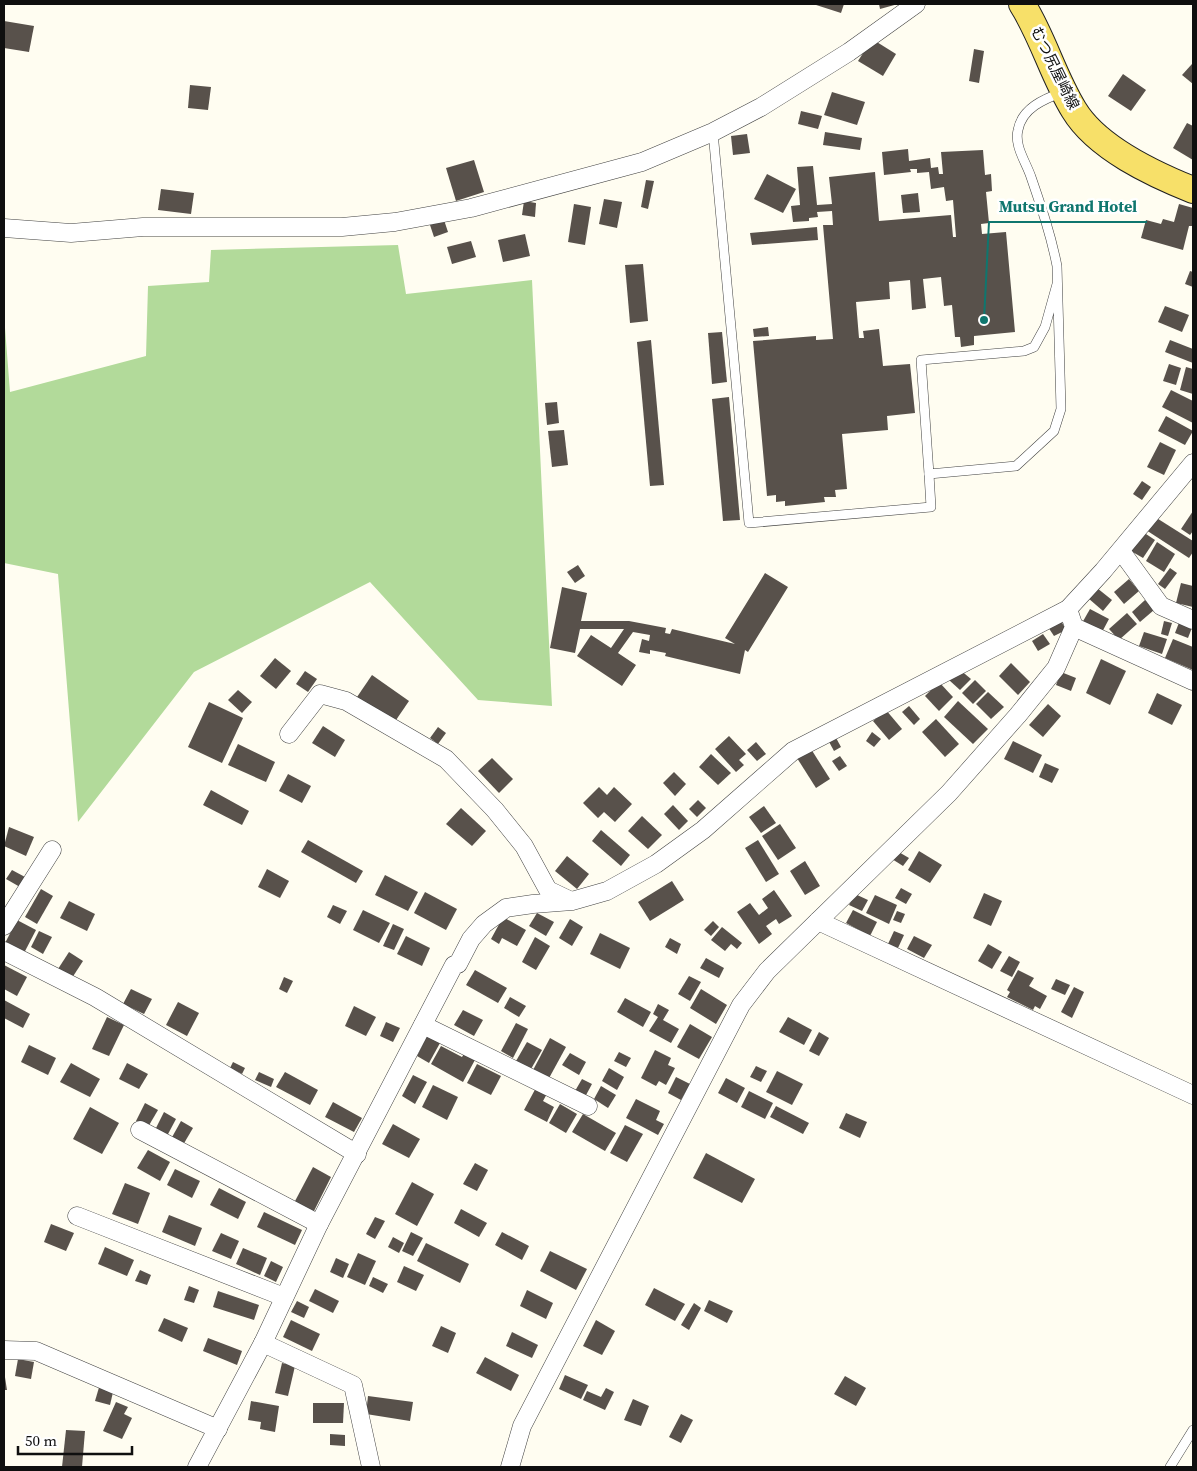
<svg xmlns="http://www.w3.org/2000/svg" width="1197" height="1471" font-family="'Source Serif 4','Noto Sans JP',serif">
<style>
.forest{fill:#b2da9a}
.building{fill:#58514b}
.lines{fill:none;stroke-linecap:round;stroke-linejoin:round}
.service-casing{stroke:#424242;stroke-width:10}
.minor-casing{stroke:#424242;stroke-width:19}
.primary-casing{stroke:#202020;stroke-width:28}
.service{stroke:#fff;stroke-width:9}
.minor{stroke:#fff;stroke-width:18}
.primary{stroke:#f7e069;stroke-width:26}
.labels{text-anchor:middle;stroke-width:5;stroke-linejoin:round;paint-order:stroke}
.street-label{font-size:15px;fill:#0f0f0f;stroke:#fff}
.leader{fill:none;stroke:#0f766e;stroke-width:2}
.callout-dot{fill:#0f766e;stroke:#fff;stroke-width:2}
.callout-label{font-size:16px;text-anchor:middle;font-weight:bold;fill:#0f766e;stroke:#fff;stroke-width:5;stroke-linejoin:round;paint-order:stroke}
</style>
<rect width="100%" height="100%" fill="#fffdf1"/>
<!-- forest -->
<path class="forest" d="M398,245L406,294L532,280L552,706L478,700L370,582L194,672L78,822L58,574L4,563V315L10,392L146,356L148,286L209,282L211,250Z"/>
<!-- building -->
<g class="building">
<path d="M813,4H844L841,13Z"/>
<path d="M879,4H898L880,9Z"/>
<path d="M4,21L34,26L29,52L4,48Z"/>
<path d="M872,39L896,54L883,76L858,61Z"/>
<path d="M974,49L984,51L979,83L969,81Z"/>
<path d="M1192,64L1193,65V84L1182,75Z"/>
<path d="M1123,74L1146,90L1131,111L1108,96Z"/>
<path d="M190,85L211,87L208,110L188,108Z"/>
<path d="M832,92L865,102L857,125L824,115Z"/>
<path d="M801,111L822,116L818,129L798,124Z"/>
<path d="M1187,123L1193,126V160L1173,148Z"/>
<path d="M825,132L862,138L860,150L823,145Z"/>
<path d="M747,134L750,153L733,155L731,136Z"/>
<path d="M908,149L909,161L930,158L931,168L938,167L939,174H943L941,152L983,150L985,175L991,174L992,191L986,192L989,223L981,224L982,234L1006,232L1015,332L974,336V345L961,347L960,337H955L952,305L944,306L941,277L923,279L926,308L912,310L910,280L889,282L890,299L856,302L859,338H864L863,331L879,329L883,366L910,364L915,413L887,416L888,430L842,434L847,489L835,490L836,497H824L825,502L785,506V501L776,502V495L767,496L753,341L816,336V340L833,339L823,225H833L832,211L817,212L818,217L809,218V221L793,222L791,206L800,205L797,167L813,166L817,205L832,204L829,177L875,172L879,221L951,215L953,237H956L953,200L946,201L944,187L931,189L929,172L917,173V169H910L911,172L884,175L882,152Z"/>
<path d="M474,160L484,192L456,201L446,168Z"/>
<path d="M767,174L796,189L783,213L754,199Z"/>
<path d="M646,180L654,181L648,209L641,207Z"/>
<path d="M161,189L194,193L191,214L158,210Z"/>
<path d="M918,193L920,212L903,213L901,195Z"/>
<path d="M604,199L622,202L617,228L599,224Z"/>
<path d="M524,201L536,203L535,217L522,215Z"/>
<path d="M574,204L591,207L585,245L568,242Z"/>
<path d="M1179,204L1193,208V223L1192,226H1189L1183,250L1141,238L1146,220L1161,224L1163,219L1174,222Z"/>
<path d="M444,220L448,232L434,237L430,225Z"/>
<path d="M817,227L818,240L752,245L750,233Z"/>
<path d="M525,234L530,256L503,262L498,240Z"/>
<path d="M471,241L476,257L452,264L447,247Z"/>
<path d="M643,264L648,321L630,323L625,265Z"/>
<path d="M1190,271L1193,272V287L1185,284Z"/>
<path d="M1165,306L1189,315L1182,332L1158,322Z"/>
<path d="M768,327L769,336L754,337L753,329Z"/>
<path d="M722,332L727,382L712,384L708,333Z"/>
<path d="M651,340L664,485L650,486L637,342Z"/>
<path d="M1170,340L1193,349V363L1165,352Z"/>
<path d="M1169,364L1181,368L1176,385L1163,381Z"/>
<path d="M1186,367L1193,369V394L1180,390Z"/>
<path d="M1171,390L1193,401V423L1162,407Z"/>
<path d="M729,397L740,520L723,521L712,399Z"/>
<path d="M557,402L559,423L547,425L545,403Z"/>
<path d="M1166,416L1193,431L1185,445L1158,431Z"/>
<path d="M564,430L568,465L552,467L548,431Z"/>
<path d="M1160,442L1176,450L1164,475L1147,467Z"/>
<path d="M1142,481L1151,487L1142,500L1133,494Z"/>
<path d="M1193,511V531L1190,535L1181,529Z"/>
<path d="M1155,517L1193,541V552L1189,558L1146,530Z"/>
<path d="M1143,532L1155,540L1143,558L1131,551Z"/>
<path d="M1157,542L1175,554L1164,572L1146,561Z"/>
<path d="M578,565L585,576L575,583L567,572Z"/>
<path d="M1170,568L1177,573L1165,589L1158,584Z"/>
<path d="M765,573L788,587L748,652L745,650L740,674L665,656L666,653L650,650V654L639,652L642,639L649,641L650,635L633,632L618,653L636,665L622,686L577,656L591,635L611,648L624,629H580L575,653L550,648L562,587L587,593L581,621H629L666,628L665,633L670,634L672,629L735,644L725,638Z"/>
<path d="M1129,579L1139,591L1124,604L1114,592Z"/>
<path d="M1181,583L1193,586V607L1176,603Z"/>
<path d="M1097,588L1112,600L1103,611L1088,598Z"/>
<path d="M1145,600L1154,610L1140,622L1132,612Z"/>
<path d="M1090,609L1109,619L1101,634L1082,623Z"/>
<path d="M1127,613L1137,624L1119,640L1109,629Z"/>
<path d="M1059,617L1066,630L1054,636L1046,624Z"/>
<path d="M1180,620L1193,625L1188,638L1175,633Z"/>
<path d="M1164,621L1172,623L1168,636L1161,634Z"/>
<path d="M1144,632L1167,639L1162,654L1139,646Z"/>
<path d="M1043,634L1050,644L1038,651L1032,641Z"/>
<path d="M1173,639L1193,647V670L1165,658Z"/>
<path d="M275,658L291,671L276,689L260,676Z"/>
<path d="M1101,659L1126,671L1110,705L1086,693Z"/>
<path d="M1011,663L1030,682L1018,695L999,676Z"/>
<path d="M959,669L971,679L960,690L949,680Z"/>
<path d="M305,671L317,679L308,692L296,684Z"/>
<path d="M1061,672L1076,678L1071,691L1056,685Z"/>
<path d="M372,675L409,701L394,723L357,697Z"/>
<path d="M975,680L986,691L973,704L962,693Z"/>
<path d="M939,682L953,697L939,711L925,696Z"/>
<path d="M238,690L252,702L242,713L228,700Z"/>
<path d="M988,692L1004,707L991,719L976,704Z"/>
<path d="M1157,693L1182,705L1172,725L1148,713Z"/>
<path d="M958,701L988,729L973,744L944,717Z"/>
<path d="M209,702L243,718L222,763L188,747Z"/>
<path d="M1048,704L1061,716L1043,737L1029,725Z"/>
<path d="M909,706L920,719L914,725L902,712Z"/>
<path d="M886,710L902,729L889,740L873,721Z"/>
<path d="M936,719L959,744L945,757L922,732Z"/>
<path d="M323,726L345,740L335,757L312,743Z"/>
<path d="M438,727L446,733L438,744L430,738Z"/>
<path d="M872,732L881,739L874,747L866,741Z"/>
<path d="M729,736L746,754L739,760L744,765L736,772L715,749Z"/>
<path d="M835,736L841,747L834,751L828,740Z"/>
<path d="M1013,741L1042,755L1033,773L1004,759Z"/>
<path d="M756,742L766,754L757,761L747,750Z"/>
<path d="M238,744L275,762L266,782L228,765Z"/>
<path d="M811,749L830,779L816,788L797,758Z"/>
<path d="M711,754L731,773L718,785L699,767Z"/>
<path d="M840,756L847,766L839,771L832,761Z"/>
<path d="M492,758L513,779L499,793L478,771Z"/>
<path d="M1045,763L1059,769L1052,783L1039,777Z"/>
<path d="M674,772L686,784L675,796L663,783Z"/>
<path d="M288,774L311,786L302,803L279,791Z"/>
<path d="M599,787L607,795L614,787L632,804L615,822L604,812L598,818L583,803Z"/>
<path d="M211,790L249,811L242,825L203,805Z"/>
<path d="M698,800L706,808L697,817L689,809Z"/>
<path d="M673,805L688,821L679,830L664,814Z"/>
<path d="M764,806L776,823L761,833L749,817Z"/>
<path d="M461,808L486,831L472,846L446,824Z"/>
<path d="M642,816L662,835L648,849L628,831Z"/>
<path d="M780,824L796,848L778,860L762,836Z"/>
<path d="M9,827L34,837L26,856L4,846Z"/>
<path d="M601,830L630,855L621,866L592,841Z"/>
<path d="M308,840L363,871L356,883L301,852Z"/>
<path d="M758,840L779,874L766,882L745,848Z"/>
<path d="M897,851L909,858L903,866L892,859Z"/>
<path d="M919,851L942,865L930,883L908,870Z"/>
<path d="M567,856L589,874L577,889L555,871Z"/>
<path d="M805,861L820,886L805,895L790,871Z"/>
<path d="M267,869L289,881L280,898L258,887Z"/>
<path d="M12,870L25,877L20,887L6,879Z"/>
<path d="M385,875L418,892L408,911L375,895Z"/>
<path d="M672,881L684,900L650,921L638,902Z"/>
<path d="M901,888L912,894L906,904L895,898Z"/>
<path d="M41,889L53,896L37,924L25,917Z"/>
<path d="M774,890L792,916L779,924L776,919L766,926L772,934L759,944L737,912L750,903L759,915L768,908L762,899Z"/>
<path d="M425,892L457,909L446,930L414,913Z"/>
<path d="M984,893L1002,901L991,926L973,918Z"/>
<path d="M855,894L868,900L862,911L849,905Z"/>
<path d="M875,895L897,905L889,924L866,913Z"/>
<path d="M69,901L95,914L87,931L60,918Z"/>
<path d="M333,905L347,911L340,924L327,917Z"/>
<path d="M363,910L390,923L379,943L353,930Z"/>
<path d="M853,910L877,922L870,936L846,923Z"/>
<path d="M897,911L905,914L901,923L893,920Z"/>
<path d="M537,913L554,922L546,936L529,926Z"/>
<path d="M503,917L526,930L517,946L502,938L499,944L491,939Z"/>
<path d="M570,919L583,927L572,946L559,938Z"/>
<path d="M17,920L36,930L23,955L4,945Z"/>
<path d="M713,921L719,927L711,936L704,930Z"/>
<path d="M393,924L404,929L394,950L383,946Z"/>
<path d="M722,927L742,943L737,949L731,944L725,951L711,940Z"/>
<path d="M39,931L52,937L43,954L31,947Z"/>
<path d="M894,931L904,935L898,948L888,944Z"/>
<path d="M600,933L630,948L620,969L590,954Z"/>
<path d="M406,936L430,948L422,966L397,954Z"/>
<path d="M914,936L932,945L924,958L907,949Z"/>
<path d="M535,937L550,946L536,970L522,962Z"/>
<path d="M670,938L681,944L677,954L665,947Z"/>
<path d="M988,944L1002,952L992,969L978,961Z"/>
<path d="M69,952L83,961L72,978L58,969Z"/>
<path d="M1009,956L1020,962L1012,977L1000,971Z"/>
<path d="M706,958L724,968L719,978L700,968Z"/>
<path d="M4,965L27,977L17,996L4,989Z"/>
<path d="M475,970L507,988L498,1003L466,985Z"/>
<path d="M1018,970L1034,978L1029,986L1047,996L1040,1009L1035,1006L1033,1010L1007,997L1010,992L1007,990Z"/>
<path d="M689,976L701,982L690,1001L678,994Z"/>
<path d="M284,977L293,981L287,993L279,989Z"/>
<path d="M1056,979L1070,985L1065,995L1051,989Z"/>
<path d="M1074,987L1084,992L1072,1018L1061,1012Z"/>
<path d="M131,989L152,999L144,1014L123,1004Z"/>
<path d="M701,989L727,1005L716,1024L690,1008Z"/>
<path d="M510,997L526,1006L519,1017L504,1008Z"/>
<path d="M625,998L651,1012L643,1027L617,1012Z"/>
<path d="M4,1000L30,1014L23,1028L4,1018Z"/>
<path d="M178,1002L199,1013L187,1036L166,1025Z"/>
<path d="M658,1004L669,1010L663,1020L679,1029L671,1043L649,1031L658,1017L653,1014Z"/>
<path d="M354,1006L376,1017L366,1036L345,1026Z"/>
<path d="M463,1010L483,1020L474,1036L454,1025Z"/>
<path d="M107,1017L124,1025L109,1056L92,1049Z"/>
<path d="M788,1017L812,1030L804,1045L779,1032Z"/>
<path d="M386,1022L400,1028L393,1042L380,1036Z"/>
<path d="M516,1023L528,1029L513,1058L501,1051Z"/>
<path d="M690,1024L712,1037L699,1059L677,1047Z"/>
<path d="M819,1032L829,1038L819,1056L809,1051Z"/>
<path d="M427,1036L440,1043L429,1063L417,1056Z"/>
<path d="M550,1038L566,1047L548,1080L532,1072Z"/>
<path d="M527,1042L542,1050L531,1069L516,1061Z"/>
<path d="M29,1045L56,1058L48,1075L21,1062Z"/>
<path d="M441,1046L462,1057L465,1052L476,1058L463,1082L431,1064Z"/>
<path d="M655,1050L671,1058L668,1065L675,1068L666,1085L659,1081L656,1086L641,1078Z"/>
<path d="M619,1052L631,1058L626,1067L614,1061Z"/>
<path d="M570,1053L586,1062L579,1075L562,1065Z"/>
<path d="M233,1062L245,1068L242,1074L230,1068Z"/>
<path d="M71,1063L100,1079L90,1097L60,1082Z"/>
<path d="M127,1063L148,1074L139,1089L119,1079Z"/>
<path d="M477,1064L501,1076L491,1095L467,1083Z"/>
<path d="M756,1066L767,1071L761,1082L750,1077Z"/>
<path d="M609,1068L624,1077L617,1090L602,1081Z"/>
<path d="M777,1071L803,1084L792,1105L766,1092Z"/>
<path d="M259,1072L274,1079L271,1087L255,1080Z"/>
<path d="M285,1072L318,1090L310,1105L276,1087Z"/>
<path d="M413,1075L427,1082L415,1104L402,1096Z"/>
<path d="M676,1077L690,1084L681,1100L668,1093Z"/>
<path d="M726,1078L745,1088L737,1103L718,1093Z"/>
<path d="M582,1079L592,1084L585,1097L575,1091Z"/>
<path d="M538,1084L549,1090L543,1101L554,1107L547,1122L524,1110Z"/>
<path d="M433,1085L458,1097L447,1120L422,1107Z"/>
<path d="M601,1086L616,1095L608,1108L594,1099Z"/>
<path d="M749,1091L773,1103L765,1119L741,1107Z"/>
<path d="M636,1099L660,1111L656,1120L664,1124L658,1135L626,1118Z"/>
<path d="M333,1102L362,1118L354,1132L325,1117Z"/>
<path d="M145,1103L158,1110L148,1127L136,1121Z"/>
<path d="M560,1104L577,1114L566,1133L549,1123Z"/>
<path d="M776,1106L809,1123L803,1134L770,1117Z"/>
<path d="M90,1107L119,1123L102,1154L73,1139Z"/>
<path d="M164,1112L176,1119L167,1136L155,1130Z"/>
<path d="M846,1113L867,1122L860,1138L839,1128Z"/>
<path d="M583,1114L616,1133L605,1151L572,1132Z"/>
<path d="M181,1121L193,1128L183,1145L171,1139Z"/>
<path d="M393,1124L420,1139L409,1158L382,1144Z"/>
<path d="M625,1125L643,1134L627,1162L610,1153Z"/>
<path d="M148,1150L170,1162L160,1181L137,1168Z"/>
<path d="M706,1153L755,1179L742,1203L693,1178Z"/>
<path d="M475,1163L488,1170L477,1191L463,1184Z"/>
<path d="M313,1167L331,1177L313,1213L294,1203Z"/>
<path d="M175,1169L200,1181L192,1198L167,1185Z"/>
<path d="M412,1182L434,1194L417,1226L395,1214Z"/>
<path d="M125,1183L150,1193L138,1224L112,1214Z"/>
<path d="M219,1188L246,1202L238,1219L210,1205Z"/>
<path d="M461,1209L487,1223L479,1237L454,1223Z"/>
<path d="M264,1212L302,1230L295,1245L257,1227Z"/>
<path d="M169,1215L202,1228L195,1246L162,1232Z"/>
<path d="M375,1217L385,1221L375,1239L366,1234Z"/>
<path d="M51,1224L74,1233L66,1251L44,1242Z"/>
<path d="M411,1232L423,1238L413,1256L402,1251Z"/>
<path d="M502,1232L529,1246L522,1260L495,1245Z"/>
<path d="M221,1233L239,1241L231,1259L212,1251Z"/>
<path d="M393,1237L404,1243L399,1253L388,1247Z"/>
<path d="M426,1243L469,1264L460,1283L417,1261Z"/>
<path d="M105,1247L134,1260L127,1276L98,1264Z"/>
<path d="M243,1248L267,1258L260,1275L236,1264Z"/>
<path d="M550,1251L587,1269L576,1290L540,1271Z"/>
<path d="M358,1253L376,1261L365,1285L347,1277Z"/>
<path d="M336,1258L349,1264L343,1278L330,1272Z"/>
<path d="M271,1261L283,1267L276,1282L264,1276Z"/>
<path d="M404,1266L424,1275L416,1291L397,1282Z"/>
<path d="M140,1270L151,1275L147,1285L135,1281Z"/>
<path d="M373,1277L388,1284L383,1293L369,1286Z"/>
<path d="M189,1286L199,1290L194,1303L184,1300Z"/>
<path d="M654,1288L685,1304L675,1321L645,1305Z"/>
<path d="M315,1289L339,1301L333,1313L309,1301Z"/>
<path d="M527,1290L553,1303L546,1319L520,1306Z"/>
<path d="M218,1291L259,1305L254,1320L213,1307Z"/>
<path d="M709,1300L733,1311L727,1323L704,1311Z"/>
<path d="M297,1301L309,1307L304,1318L291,1312Z"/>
<path d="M694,1303L701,1308L689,1330L681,1325Z"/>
<path d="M164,1318L188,1328L182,1342L158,1331Z"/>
<path d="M291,1320L320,1334L312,1351L283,1337Z"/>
<path d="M596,1320L615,1331L602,1355L583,1346Z"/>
<path d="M441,1326L456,1333L448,1353L432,1346Z"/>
<path d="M512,1332L538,1345L532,1358L506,1346Z"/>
<path d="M208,1338L242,1351L237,1365L203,1351Z"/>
<path d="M485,1357L519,1375L511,1391L476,1373Z"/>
<path d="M18,1359L34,1362L31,1379L15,1376Z"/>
<path d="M282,1363L295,1366L288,1396L275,1393Z"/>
<path d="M4,1371L7,1390H4Z"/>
<path d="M565,1375L588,1385L581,1399L559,1389Z"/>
<path d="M845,1376L866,1388L856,1406L834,1394Z"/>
<path d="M100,1384L114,1388L110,1405L95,1401Z"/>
<path d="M606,1388L614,1392L605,1410L583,1400L587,1391L601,1397Z"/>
<path d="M368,1396L413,1402L410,1421L366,1414Z"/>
<path d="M633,1399L649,1406L641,1426L624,1420Z"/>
<path d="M251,1401L279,1406L275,1432L260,1429L261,1422L248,1420Z"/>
<path d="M116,1402L128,1407L124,1414L132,1418L122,1439L103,1431Z"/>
<path d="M313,1403H344L343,1423H313Z"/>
<path d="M681,1414L693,1420L681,1443L669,1437Z"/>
<path d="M66,1430L85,1431L82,1467H62Z"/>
<path d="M330,1434L345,1435V1446L330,1445Z"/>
</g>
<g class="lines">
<!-- service casing -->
<g class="service-casing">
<g id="service">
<path d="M713,132L749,523L931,507L929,474"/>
<path d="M1057,284L1045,327L1034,347L1024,351L921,360L929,474L1016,466L1054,431L1061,409L1057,266C1051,235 1041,206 1031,177C1026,162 1014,146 1018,130C1022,108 1044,99 1063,92"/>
<path d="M1170,1467L1193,1430"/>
</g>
</g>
<!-- minor casing -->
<g class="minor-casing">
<g id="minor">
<path d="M4,228L71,233L143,227H342L395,222L471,208L642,162L713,132L761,107L849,52L916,4"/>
<path d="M1121,551L1161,606L1193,620"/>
<path d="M1074,627L1193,681"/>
<path d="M289,734L320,694L346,701L446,759L495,810L524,846L548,890L569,900"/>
<path d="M818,921L1193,1095"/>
<path d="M4,926L52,850"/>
<path d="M4,951L95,997L357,1154"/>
<path d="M423,1025L588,1106"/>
<path d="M140,1130L319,1224"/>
<path d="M77,1216L284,1297"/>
<path d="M263,1343L353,1385L371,1467"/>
<path d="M4,1350L36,1351L218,1429"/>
<path d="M197,1467L263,1343L319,1224L454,965L458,964L471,939L484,924L506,908L533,904L572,901L607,891L656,864L703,830L793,751L1068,609L1103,571L1193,463"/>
<path d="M510,1467L522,1426L741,1005L767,971L949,793L1018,715L1056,668L1074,627L1068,609"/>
</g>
</g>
<!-- primary casing -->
<g class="primary-casing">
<path id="primary" d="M1022,4C1043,37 1053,76 1074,110C1097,148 1153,174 1193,190"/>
</g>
<!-- service -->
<use href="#service" class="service"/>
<!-- minor -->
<use href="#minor" class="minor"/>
<!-- primary -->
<use href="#primary" class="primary"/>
</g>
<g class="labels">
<!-- street labels -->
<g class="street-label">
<text transform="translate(1055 68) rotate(64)" y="5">むつ尻屋崎線</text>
</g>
</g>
<!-- callouts -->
<path class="leader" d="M984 320L989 222H1147"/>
<circle class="callout-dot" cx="984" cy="320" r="5"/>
<g class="callout-label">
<text x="1068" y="212">Mutsu Grand Hotel</text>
</g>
<!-- border -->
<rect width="1197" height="1471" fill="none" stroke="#0f0f0f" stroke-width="10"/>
<!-- scale -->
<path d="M18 1446v8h114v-8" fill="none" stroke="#0f0f0f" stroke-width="2.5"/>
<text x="25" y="1446" font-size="15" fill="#0f0f0f" stroke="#ffffff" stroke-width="4" paint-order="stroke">50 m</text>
</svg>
